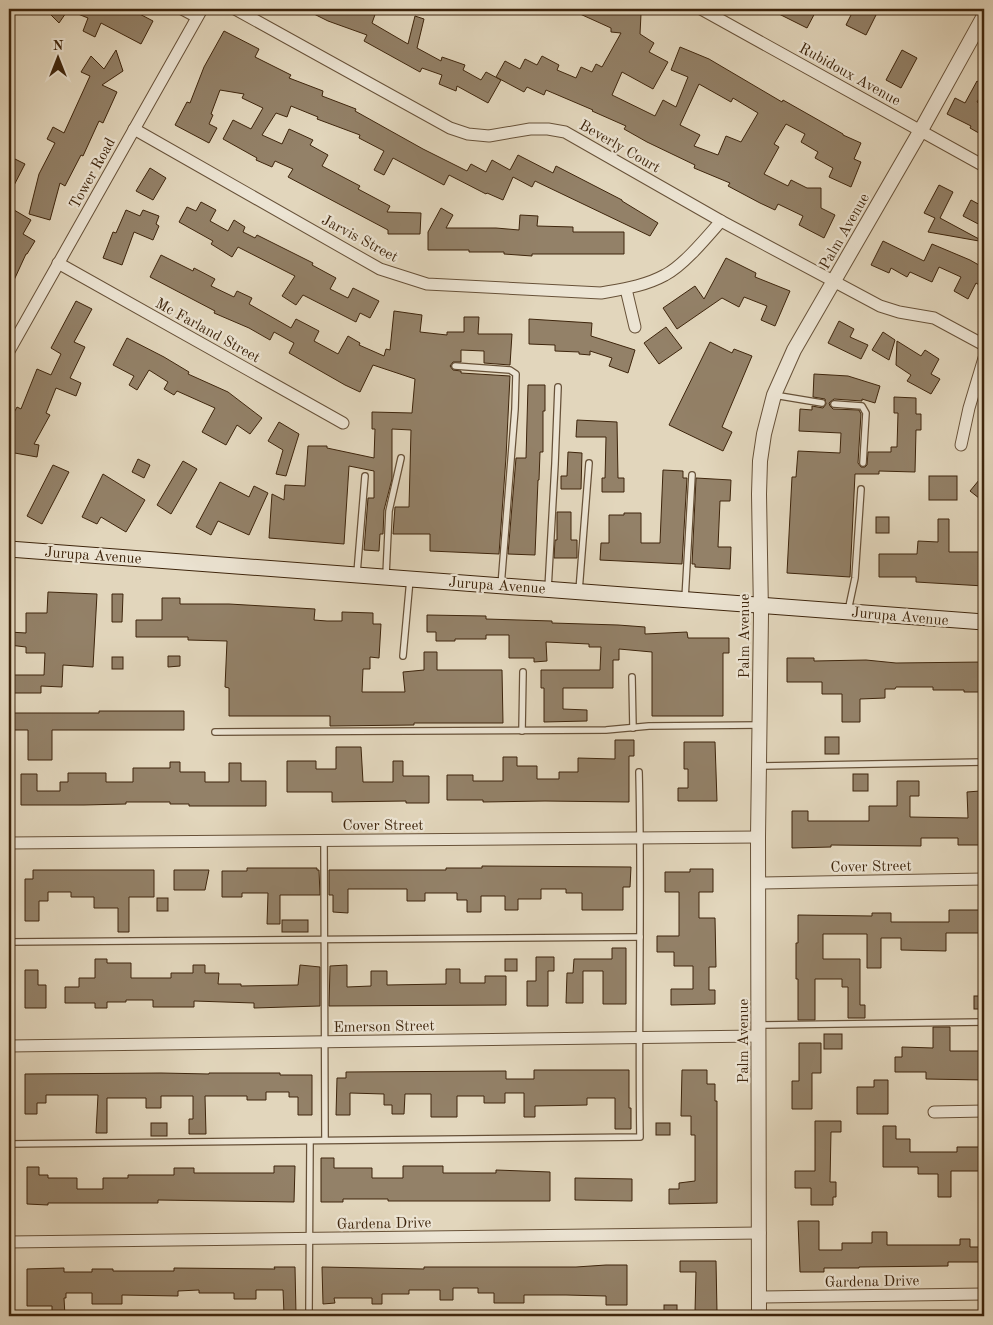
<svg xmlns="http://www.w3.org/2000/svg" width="993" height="1325" font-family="'Old Standard TT',serif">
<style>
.building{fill:#938168;stroke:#3e250c;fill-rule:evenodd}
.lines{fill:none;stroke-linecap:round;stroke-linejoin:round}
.service-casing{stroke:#675138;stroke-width:8}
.minor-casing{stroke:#675138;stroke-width:13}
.tertiary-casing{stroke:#675138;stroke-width:16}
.secondary-casing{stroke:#3e250c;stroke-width:17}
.service{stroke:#ece4d3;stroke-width:5.5}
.minor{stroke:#ece4d3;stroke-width:11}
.tertiary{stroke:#ece4d3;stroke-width:14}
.secondary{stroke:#ece4d3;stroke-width:15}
.labels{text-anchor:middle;stroke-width:4.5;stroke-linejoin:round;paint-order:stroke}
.street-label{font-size:15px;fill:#3e250c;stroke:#ece4d3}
</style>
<rect width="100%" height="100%" fill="#e2d6bc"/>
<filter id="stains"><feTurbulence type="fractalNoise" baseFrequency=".004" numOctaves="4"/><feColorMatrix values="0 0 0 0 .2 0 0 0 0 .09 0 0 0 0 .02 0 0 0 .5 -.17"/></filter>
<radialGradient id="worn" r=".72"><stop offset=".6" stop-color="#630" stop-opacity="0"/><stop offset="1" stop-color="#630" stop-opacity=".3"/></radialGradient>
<!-- building -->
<g class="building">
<path d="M45,9H130L153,21L141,44L101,23L95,37L83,31L88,18L68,10L59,23Z"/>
<path d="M304,9H344L360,14L362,9H377L372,23L408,44L415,16L424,19L417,48L441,61L442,57L465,65L463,70L481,80L486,72L501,80L488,103L457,86L456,91L439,84L442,75L422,68L420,72L364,41L367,35L328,21Z"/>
<path d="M569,9H610L608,12L641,14L640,34L654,43L649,52L668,62L653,89L622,72L612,95L655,116L663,100L676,107L688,77L671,70L680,47L709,59L782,102L783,100L843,134V135L861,143L854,159L861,162L851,187L829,177L833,168L815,158L818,152L801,142L805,134L786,124L774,144L779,147L764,174L788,186L791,180L807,188H821V208L835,215L824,238L799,225L803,216L778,204L775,210L760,203L728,186L730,183L694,168L695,165L647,142L624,129L626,126L592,111L593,110L546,90L544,95L527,87L524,92L496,77L505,61L520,69L525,59L537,65L542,56L559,65L557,70L576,78L581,67L592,72L596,64L602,67L621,33L611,32V28ZM699,84L731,102L733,98L758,113L741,142L726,136L718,155L694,146L700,135L680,125Z"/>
<path d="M769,9H817L807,28Z"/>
<path d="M854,9H879L866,35L846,25Z"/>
<path d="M224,31L259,49L255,57L291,75L289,78L323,91L322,96L356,109L355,111L423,149L467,171L471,164L486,172L492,160L510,170L518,155L553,173L556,166L622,200V201L658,223L650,236L535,181L532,187L513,177L503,200L487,193L486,194L449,175L444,185L393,158L384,175L374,170L384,151L359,138L360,135L317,119L318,117L291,106L287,117L276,113L262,135L282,144L289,129L313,140L310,145L328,155L322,166L360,186L358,189L390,206L387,212L421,213L420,234H388V230L288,177L293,169L275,161L272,167L256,160L257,158L223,139L233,120L251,129L263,108L242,98L244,94L220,90L211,114L213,115L209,124L217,128L209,143L175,125L187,102L190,103L204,67Z"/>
<path d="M116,50L123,71L102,85L117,92L103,123L99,121L83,156L81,155L65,186L60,183L50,220L29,214L39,174L55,143L47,139L53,127L64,133L90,76L81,72L91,56L104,69Z"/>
<path d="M902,50L917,58L901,88L886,80Z"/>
<path d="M977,81L984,85V90L977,102L984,106V136L970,128L971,126L947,114L955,98L965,103Z"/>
<path d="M9,156L25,164L9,195Z"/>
<path d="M150,168L166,178L153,200L136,191Z"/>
<path d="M939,185L953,192L940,218L979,239V241L928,232L935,218L924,213Z"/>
<path d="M971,200L984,207V227L963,216Z"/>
<path d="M201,202L216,210L210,221L228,231L234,220L245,227L243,232L255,238L257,235L313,263L312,265L336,278L330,289L348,298L353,288L379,301L370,318L360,313L356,322L303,295L296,305L282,296L295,276L238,247L232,257L211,244L213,241L179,222L187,207L196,211Z"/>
<path d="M9,207L31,220L23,234L35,241L27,254H26L9,291Z"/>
<path d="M441,208L453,215L446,228H496L519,230L520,215L538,216L537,226L573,227V232H624V254H532V256L504,254V252H469V250H428V232Z"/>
<path d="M126,210L140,216L143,210L159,216L156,224L159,226L153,240L134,232L122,265L103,258L113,232L116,233Z"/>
<path d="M883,241L924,261L932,244L970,260L984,268V288L976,283L968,299L954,291L961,277L939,267L932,282L910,272L907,277L891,268L889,273L871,265Z"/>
<path d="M161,255L193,271L194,268L215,279L211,286L234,297L237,291L252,298L249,304L291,328L296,319L319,331L314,341L338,354L348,336L360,343L359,345L384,356L386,349L390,350L394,311L422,315L420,332L447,335V332H464V317H479L478,334H512L510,365L484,363V351L461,350V362H453L450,366L453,370L461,371V373L510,376L506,457L499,554L430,551V534H393L395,507H409L411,430L392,429V479L384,510L383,534H380L379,551L364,550L368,498H374V471L349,466L344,544L269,538L272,494L284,500L285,485L305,486L308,446H327V448L374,458L375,429H372V412L412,413L415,379L373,365L360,392L345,385L289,353L294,343L274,332L270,340L249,328L214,313L215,311L150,277Z"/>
<path d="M726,258L756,273L755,277L790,291L775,326L761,320L767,306L744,297L739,307L722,298L677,329L663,308L695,286L704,299Z"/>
<path d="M76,301L92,309L74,342L85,347L70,378L81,383L76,396L56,388L46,413L50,415L34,444L39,445L37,457L9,452V422L17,407L21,409L37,369L51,375L61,354L51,348Z"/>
<path d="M529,319L592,323L591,336L635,350L628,373L609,366L612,358L590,351V355L579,354V352L555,351V345L529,344Z"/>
<path d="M839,321L854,329L850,337L868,345L861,359L828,343Z"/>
<path d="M666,327L682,348L659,364L644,343Z"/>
<path d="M883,332L895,340L889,360L872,350Z"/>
<path d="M127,338L164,357L189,372L188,374L228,392L262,418L250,434L237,425L226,445L202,432L215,408L177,391L174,395L164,389L168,382L149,370L137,390L129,385L134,376L113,365Z"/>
<path d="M897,341L921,356L925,350L939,359L931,374L940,379L931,394L907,381L911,375L896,365Z"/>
<path d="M710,342L732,353L734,349L752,356L722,427L732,432L723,451L669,425Z"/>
<path d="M814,374L848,376L880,386L875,403L862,399V401L834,399L829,403L830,406L833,409L859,410L861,414L858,463L861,467H865L867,465L868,452H891V447H897L898,413H894V397L916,398V414H921V430H916L915,472L879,471V474H855L850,577L787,573L792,477H796L798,451L840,453L841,433L799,431L800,409L812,410V406L823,408L826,404L825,399L813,397Z"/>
<path d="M528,385H545V411H543V452H540L539,480H538L535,555L508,554L516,458H526Z"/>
<path d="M577,420L617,422L618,478H624V492H602V478H605L606,437H576Z"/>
<path d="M279,422L299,434L286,476L276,474L283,450L268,441Z"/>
<path d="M568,452L582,453L581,489H561V476H567Z"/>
<path d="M138,459L150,465L144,478L132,472Z"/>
<path d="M183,461L197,469L171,514L157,505Z"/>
<path d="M53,465L69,472L42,524L27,516Z"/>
<path d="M663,470L683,471V478H687L682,564L600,560L601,543H609V515H624V513H641V543H660Z"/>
<path d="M103,474L145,500L126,532L101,517L97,524L82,517Z"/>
<path d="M984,474V502L970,491Z"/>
<rect x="929" y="476" width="28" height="24"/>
<path d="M696,478L731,480L730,501H720L718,547H731L730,569L695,567V564H692Z"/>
<path d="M220,482L249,497L254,486L268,493L249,535L218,521L211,535L196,527Z"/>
<path d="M557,512H571V540H577V558H554L555,540H557Z"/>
<rect x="876" y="517" width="13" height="16"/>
<path d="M938,519H949V552H981V556H984V586L916,582V577H879V554H917L918,541L938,542Z"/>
<path d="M48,592L97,594L93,667L63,665L62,687L41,686V693H13V675H44L45,653H26V647L9,645V632L26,633V613H47Z"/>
<path d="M112,594H123L122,622H112Z"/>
<path d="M162,598H180V604H229L315,609L314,620L327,621H342V612L373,613V624H381L379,658L370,657V669H363L362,692H405L403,672L424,670V652H437V670H502L503,723H414V725L330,726V716H229V688L225,687L227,641L188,640V637H136V620H162Z"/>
<path d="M427,615L486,616V619L552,621V623L618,625L645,627V634L687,632L688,638H729V653H723V716H652V652L619,649V660H613V688H563V709L587,710V721L544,722V688H541V670H600L601,647H589V644L546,642L547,661L534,662V658H509V635H486V639H455V641H436V632H427Z"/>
<path d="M168,656H180V666L168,667Z"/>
<rect x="112" y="657" width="11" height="12"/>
<path d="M787,658H814V661L866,660L896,663L983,662V692H964V690H933V687H896L895,689H885V698L860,699V722H842V694H822V682H787Z"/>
<path d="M99,711H184V730H52V760H28V730H13V713H99Z"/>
<rect x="825" y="737" width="14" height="17"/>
<path d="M615,740H634V756H629V802L545,801L483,802V800H447V775H473V781H503V757H517V766H537V779H559V772H578V758L615,759Z"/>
<path d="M684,742H715L717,801H678V788H688V769H684Z"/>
<path d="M336,747H361L363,782H393V761H403V776H429V803H406V801L332,802V792H287V761H316V769H336Z"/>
<path d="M170,762H180V772H205V782H229V763H241V781H266V806H189V804H170V802H126V804L84,805H21V774H37V791H60V782H68V773H106V782H133V768H170Z"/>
<rect x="853" y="774" width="15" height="17"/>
<path d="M897,781H919V796H910V817L968,818L967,792L980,791L979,845H958V838H921V846L831,845V847L792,848V811H808V821H869V806H897Z"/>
<path d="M482,866L631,867L630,887H623V910H582V893H566V889H541V899H518V910H505V896H481V912H467V900H457V893H425V901H407V889H348V913L333,912V895H329V870H446V868H482Z"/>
<path d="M247,868H317V870H319L320,895H280V924H267L268,893H242V897H222V871H247Z"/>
<path d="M690,869H713V892H699V918H715L716,967H709V990H715V1004L671,1005V989H693V966H674V952H657V936H679V892H665V872H690Z"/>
<path d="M33,870H154V897H129V932H118V908H94V897H71V892H48V901H39V921H25V879H33Z"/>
<path d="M174,870H209L205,890H174Z"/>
<rect x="157" y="898" width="11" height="13"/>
<path d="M949,910H984V933H946V951L901,950V938H881V968H867V934H823V959H860V1005H865V1018H848V987H842V979H815V1020H798V979H796V943H798V915L872,916V913H891V922H949Z"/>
<rect x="282" y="920" width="26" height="12"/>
<path d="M612,948H626V1004H603V971H583V1003H566L567,973H573L574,959H612Z"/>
<path d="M536,957H554V971H548V1006H527V981H536Z"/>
<path d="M95,959H107V963H131V978H171V973H193V965H205V973H219L218,984H241V986L298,985L300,965L320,967V1006L254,1008V1003L194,1001V1007H153V1000H126V1002H107V1008H95V1003H65V987H79V978H95Z"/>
<rect x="505" y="959" width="12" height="12"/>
<path d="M347,965V987L371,986V971H387V985L446,984V969H460V983H485V976H506V1005L329,1006L330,966Z"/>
<path d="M25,970H38V985H46V1008H25Z"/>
<rect x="974" y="996" width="10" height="13"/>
<path d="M933,1027H950V1051H983L984,1080L926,1079V1072H895V1057H902V1047L933,1048Z"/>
<rect x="824" y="1034" width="18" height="15"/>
<path d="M799,1043H821V1073H812V1109H792V1081H799Z"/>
<path d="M534,1070H629V1108H631V1129H615V1098H587V1105L535,1106V1117H524V1093H505V1103H484V1096H457V1117H431V1094H405L404,1114H392V1105H384V1094L350,1093V1115H336L337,1078H346V1072L506,1071V1079H534Z"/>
<path d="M682,1070H707V1084H715V1101H717V1203L669,1204V1189H679V1183L695,1181V1135H691V1116H681Z"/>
<path d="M161,1073L209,1074V1073H280V1075H312V1115H298V1097H289V1092H266V1100H247V1096H205L206,1134H189V1119H193V1096H161V1108H146V1098H107V1133H96L98,1095H46V1103H37V1114H25V1074Z"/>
<path d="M874,1080H888V1114H857V1087H874Z"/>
<path d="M815,1121H841V1132H831L830,1182H836V1197H833V1205H811V1188H795V1171H815Z"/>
<rect x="151" y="1123" width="16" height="13"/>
<rect x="656" y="1123" width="14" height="12"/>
<path d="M883,1126H896V1139H910V1152H957V1147H980V1171H951V1197H938V1174H918V1167H883Z"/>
<path d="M321,1158H334V1168H372V1178H403V1166H443V1173H496V1170L550,1172V1201H388V1199H343V1202H321Z"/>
<path d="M274,1166H295L294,1202L158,1200V1203H48V1205L27,1204V1167H39V1175H48V1178H77V1189H103V1178H128V1175H174V1168H194V1173H274Z"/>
<path d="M575,1178L632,1179V1201L575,1200Z"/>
<path d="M798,1221H819V1250H842V1243H872V1232H887V1245H960V1239H970V1247H980V1262H948V1266L859,1267V1268H824V1272H800Z"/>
<path d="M680,1261H716L717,1312H695L696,1272H680Z"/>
<path d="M606,1265H627V1305H606V1296L566,1295H524V1303H494V1293H478V1288H453V1300H440V1290H409V1294H382V1304H372V1298H334L335,1303L323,1304L322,1267L424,1269V1267H576Z"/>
<path d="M274,1267H295L296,1314H284L283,1290H256V1299H234V1293H199V1290L178,1291V1296L122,1295V1304H92V1293H66V1298H64L65,1316H52V1306H27V1269L64,1268V1272H92V1269H113V1271H174V1268L275,1269Z"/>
<rect x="664" y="1305" width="13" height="11"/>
</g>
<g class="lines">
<!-- service casing -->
<g class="service-casing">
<g id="service">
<path d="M455,366L510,370L516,374L515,409L501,586"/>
<path d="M774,395L822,403"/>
<path d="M834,404L862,406L866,413L863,463"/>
<path d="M357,573L365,476"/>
<path d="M386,575L389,511L401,458"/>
<path d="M548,589L555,464L558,387"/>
<path d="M579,591L589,463"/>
<path d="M685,599L692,475"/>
<path d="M848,611L855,578L861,489"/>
<path d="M403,656L410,579"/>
<path d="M632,677L633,728"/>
<path d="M522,731L523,672"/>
<path d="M215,732L606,730L649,726L760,725"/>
<path d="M759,766L984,762"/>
<path d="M324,841L325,1140"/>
<path d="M9,942L640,937"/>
<path d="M759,1025L984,1022"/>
<path d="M9,1144L640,1137C638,1015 642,894 639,772"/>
<path d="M309,1310L310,1141"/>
</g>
</g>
<!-- minor casing -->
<g class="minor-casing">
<g id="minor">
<path d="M182,9L197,17"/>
<path d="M235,9L450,128L468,134L489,136L530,129H548L565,132L721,221L880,306L899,312L934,318L984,345"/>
<path d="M701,9L984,166"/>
<path d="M134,129L380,269L427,284L601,293C623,289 645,286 665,275C683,266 707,237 721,221"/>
<path d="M58,263L343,423"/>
<path d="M626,289L635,327"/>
<path d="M9,351L202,9"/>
<path d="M961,445L969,408L984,358"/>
<path d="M9,843L758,837"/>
<path d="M759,883L984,879"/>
<path d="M9,1046L759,1036"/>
<path d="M934,1112L984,1111"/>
<path d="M9,1242L760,1233"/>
<path d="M759,1297L984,1294"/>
</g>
</g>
<!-- tertiary casing -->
<g class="tertiary-casing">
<path id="tertiary" d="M758,1316L759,1313L758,837L761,614L759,494L760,461L764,434L774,395L794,350L921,130L984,16"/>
</g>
<!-- secondary casing -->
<g class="secondary-casing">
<path id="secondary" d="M9,549L984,622"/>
</g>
<!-- service -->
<use href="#service" class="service"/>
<!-- minor -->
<use href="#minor" class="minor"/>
<!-- tertiary -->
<use href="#tertiary" class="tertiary"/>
<!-- secondary -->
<use href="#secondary" class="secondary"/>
</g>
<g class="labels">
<!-- street labels -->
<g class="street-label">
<text transform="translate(850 74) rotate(29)" y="5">Rubidoux Avenue</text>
<text transform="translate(620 146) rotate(30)" y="5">Beverly Court</text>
<text transform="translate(92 173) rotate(-61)" y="5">Tower Road</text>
<text transform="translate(844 231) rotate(-60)" y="5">Palm Avenue</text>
<text transform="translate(360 238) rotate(28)" y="5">Jarvis Street</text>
<text transform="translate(208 330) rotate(29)" y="5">Mc Farland Street</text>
<text transform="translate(93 555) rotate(4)" y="5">Jurupa Avenue</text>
<text transform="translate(497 585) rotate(4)" y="5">Jurupa Avenue</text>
<text transform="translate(900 616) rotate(5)" y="5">Jurupa Avenue</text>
<text transform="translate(744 636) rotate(-90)" y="5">Palm Avenue</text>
<text x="383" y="830">Cover Street</text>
<text transform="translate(871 866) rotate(-1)" y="5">Cover Street</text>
<text transform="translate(384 1026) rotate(-1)" y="5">Emerson Street</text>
<text transform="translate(743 1041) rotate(-90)" y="5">Palm Avenue</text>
<text transform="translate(384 1223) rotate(-1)" y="5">Gardena Drive</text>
<text transform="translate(872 1281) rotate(-1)" y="5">Gardena Drive</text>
</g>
</g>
<!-- margin -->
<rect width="993" height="1325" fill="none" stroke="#e2d6bc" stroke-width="30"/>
<rect x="10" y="10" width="973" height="1305" fill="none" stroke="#3e250c" stroke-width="2.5"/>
<rect x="15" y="15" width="963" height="1295" fill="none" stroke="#3e250c"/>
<!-- north arrow -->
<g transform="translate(58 58)" stroke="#ece4d3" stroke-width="4" paint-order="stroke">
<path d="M0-4L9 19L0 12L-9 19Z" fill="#3e250c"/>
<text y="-8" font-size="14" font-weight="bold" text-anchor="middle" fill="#3e250c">N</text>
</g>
<rect width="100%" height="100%" filter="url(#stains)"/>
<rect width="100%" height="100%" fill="url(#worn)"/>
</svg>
